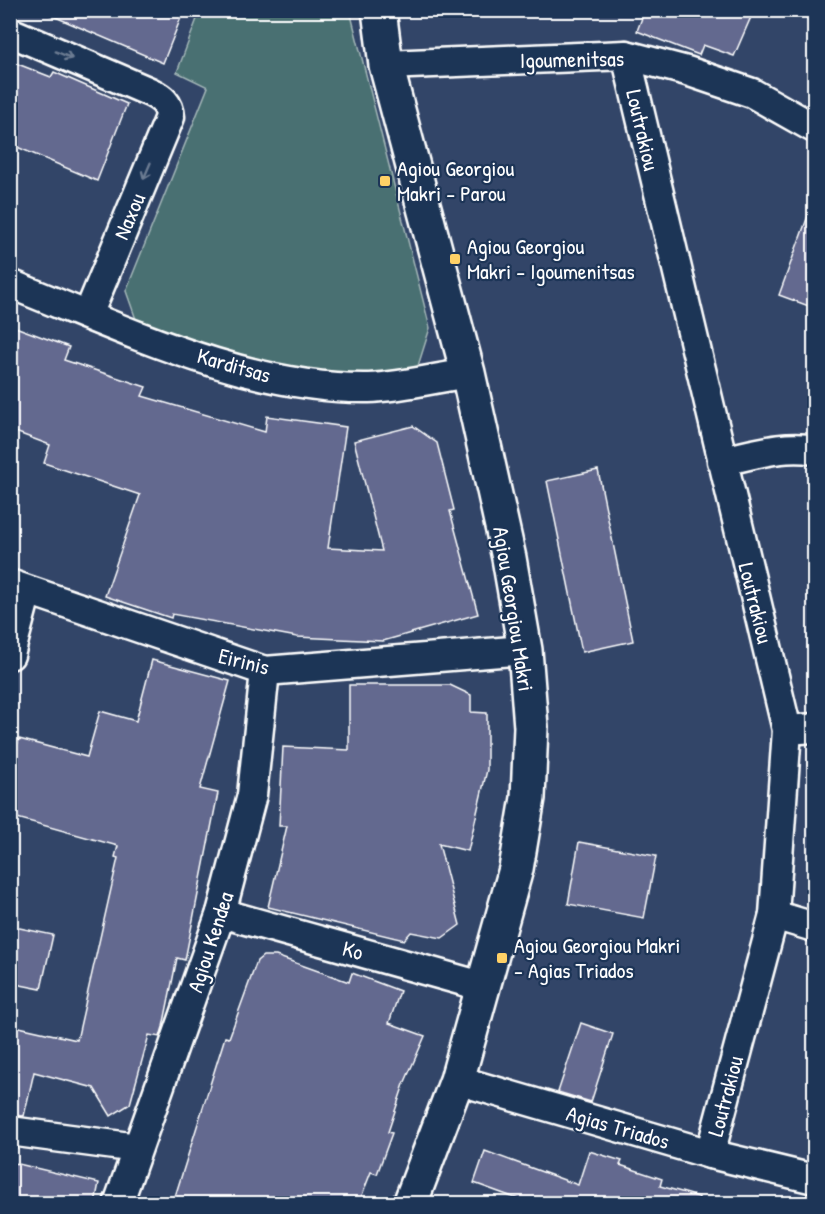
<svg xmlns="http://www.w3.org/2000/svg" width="825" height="1214" font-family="'Patrick Hand',sans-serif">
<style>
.green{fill:#496f72;stroke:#a4b7b8;stroke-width:1.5}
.building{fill:#64698f;stroke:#fff;stroke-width:1.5}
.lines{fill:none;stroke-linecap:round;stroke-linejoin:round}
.street-casing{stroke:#fff;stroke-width:33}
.secondary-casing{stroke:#fff;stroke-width:38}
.street{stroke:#1d3557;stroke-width:28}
.secondary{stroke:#1d3557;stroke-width:33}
.oneway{stroke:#6c7c92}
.poi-dot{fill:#ffd166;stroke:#1d3557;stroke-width:2}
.labels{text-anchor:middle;stroke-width:4.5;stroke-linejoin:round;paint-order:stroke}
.street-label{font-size:22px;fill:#fff;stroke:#1d3557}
.poi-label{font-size:22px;fill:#fff;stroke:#1d3557;text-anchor:start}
</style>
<rect width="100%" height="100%" fill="#324568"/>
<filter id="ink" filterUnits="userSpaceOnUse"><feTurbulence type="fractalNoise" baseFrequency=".0167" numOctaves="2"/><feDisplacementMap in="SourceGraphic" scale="12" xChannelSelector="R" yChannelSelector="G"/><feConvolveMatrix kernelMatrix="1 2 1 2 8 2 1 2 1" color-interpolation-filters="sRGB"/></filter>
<g filter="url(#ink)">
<!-- green -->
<path class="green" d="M200,11H350L430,328L417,369L357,378L259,363L138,325L126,291L208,87L177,72Z"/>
<!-- building -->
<g class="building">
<path d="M39,10H184L163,63Z"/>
<path d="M645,10H754L734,56L703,45L699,55L637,31Z"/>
<path d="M10,61L51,77L54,72L127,104L97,181L10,144Z"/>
<path d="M812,205H814V308L779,295Z"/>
<path d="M10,325L69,347L64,360L146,387L142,396L265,432L267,416L346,427L328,548L382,551L354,441L413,426L437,443L454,510L450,511L478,614L383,641L297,637L172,614L171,618L105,596L140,495L44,463L50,445L10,430Z"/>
<path d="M598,470L633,641L582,652L547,481Z"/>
<path d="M152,660L230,681L200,789L218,793L185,960L177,958L163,1027L160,1037L149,1035L130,1104L111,1116L94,1088L34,1072L24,1116L10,1115V1025L77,1040L118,858L115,857L118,846L10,816V769L19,739L87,757L100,711L136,721Z"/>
<path d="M349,685H450L471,695V712L487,713V770L468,851L439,844L460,925L442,938L411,932L404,940L268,907L287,826H279L283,747L349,750Z"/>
<path d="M579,842L656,856L644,918L568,904Z"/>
<path d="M10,926L53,935L41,989L10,983Z"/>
<path d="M263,956H276L349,982L352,973L400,991L389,1023L425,1036L404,1084L388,1132L392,1133L377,1174L371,1172L359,1203H173L225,1037L229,1038L257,961Z"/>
<path d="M581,1023L613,1034L591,1102L558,1092Z"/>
<path d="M485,1151L578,1185L589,1151L622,1161L620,1165L662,1179L660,1186L699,1197L698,1203H529L474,1183Z"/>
<path d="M10,1162L99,1183L95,1203H10Z"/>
</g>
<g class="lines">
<!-- street casing -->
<g class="street-casing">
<g id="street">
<path d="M10,32L150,92C162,98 169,103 170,117L88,315"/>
<path d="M626,55L787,730L774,915L710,1154"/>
<path d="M386,65L626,55L687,71L752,93L814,128"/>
<path d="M10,284C121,328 248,390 369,388C401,387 436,378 468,373"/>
<path d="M722,461C752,455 784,444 814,450"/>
<path d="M10,584L265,671L525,650"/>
<path d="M10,655L27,591"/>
<path d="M787,730L814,728"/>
<path d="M221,913L485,987"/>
<path d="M774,915L814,927"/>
<path d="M457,1080L710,1154L814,1179"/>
<path d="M10,1131L137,1148"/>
<path d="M118,1204L221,913L252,795L265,671"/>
</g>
</g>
<!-- secondary casing -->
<g class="secondary-casing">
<path id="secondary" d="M379,10L386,65L468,373L509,558L525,650L531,727L528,798L516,869L457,1080L410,1204"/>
</g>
<!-- street -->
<use href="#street" class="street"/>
<!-- secondary -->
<use href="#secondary" class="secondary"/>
</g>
<!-- one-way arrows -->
<defs><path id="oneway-shaft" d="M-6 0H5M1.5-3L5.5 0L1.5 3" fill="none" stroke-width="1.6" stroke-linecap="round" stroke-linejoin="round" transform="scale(1.5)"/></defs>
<g class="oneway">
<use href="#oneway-shaft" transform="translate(64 55) rotate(23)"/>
<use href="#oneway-shaft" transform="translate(147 171) rotate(113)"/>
</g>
</g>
<!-- markers -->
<g class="poi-dot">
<rect x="379" y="175" width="12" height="12" rx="3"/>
<rect x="449" y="253" width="12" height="12" rx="3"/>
<rect x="496" y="952" width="12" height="12" rx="3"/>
</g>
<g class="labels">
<!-- street labels -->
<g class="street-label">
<text transform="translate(572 59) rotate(-1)" y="8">Igoumenitsas</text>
<text transform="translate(643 130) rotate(77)" y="8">Loutrakiou</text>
<text transform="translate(129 216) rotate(-67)" y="8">Naxou</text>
<text transform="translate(234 365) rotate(16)" y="8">Karditsas</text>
<text transform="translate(756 603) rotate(76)" y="8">Loutrakiou</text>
<text transform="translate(514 609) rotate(81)" y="8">Agiou Georgiou Makri</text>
<text transform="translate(244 661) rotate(14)" y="8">Eirinis</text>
<text transform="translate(210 942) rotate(-72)" y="8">Agiou Kendea</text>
<text transform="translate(353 950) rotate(16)" y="8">Ko</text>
<text transform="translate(725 1096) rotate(-75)" y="8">Loutrakiou</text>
<text transform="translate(618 1127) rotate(16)" y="8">Agias Triados</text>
</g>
<!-- poi labels -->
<g class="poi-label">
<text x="397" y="176">Agiou Georgiou<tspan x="397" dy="25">Makri - Parou</tspan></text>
<text x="467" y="254">Agiou Georgiou<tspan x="467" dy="25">Makri - Igoumenitsas</tspan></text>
<text x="514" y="953">Agiou Georgiou Makri<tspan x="514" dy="25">- Agias Triados</tspan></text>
</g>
</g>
<!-- margin -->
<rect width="825" height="1214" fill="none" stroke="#1d3557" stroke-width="36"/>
<rect x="18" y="18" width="789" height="1178" fill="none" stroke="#fff" stroke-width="2" filter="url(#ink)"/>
</svg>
